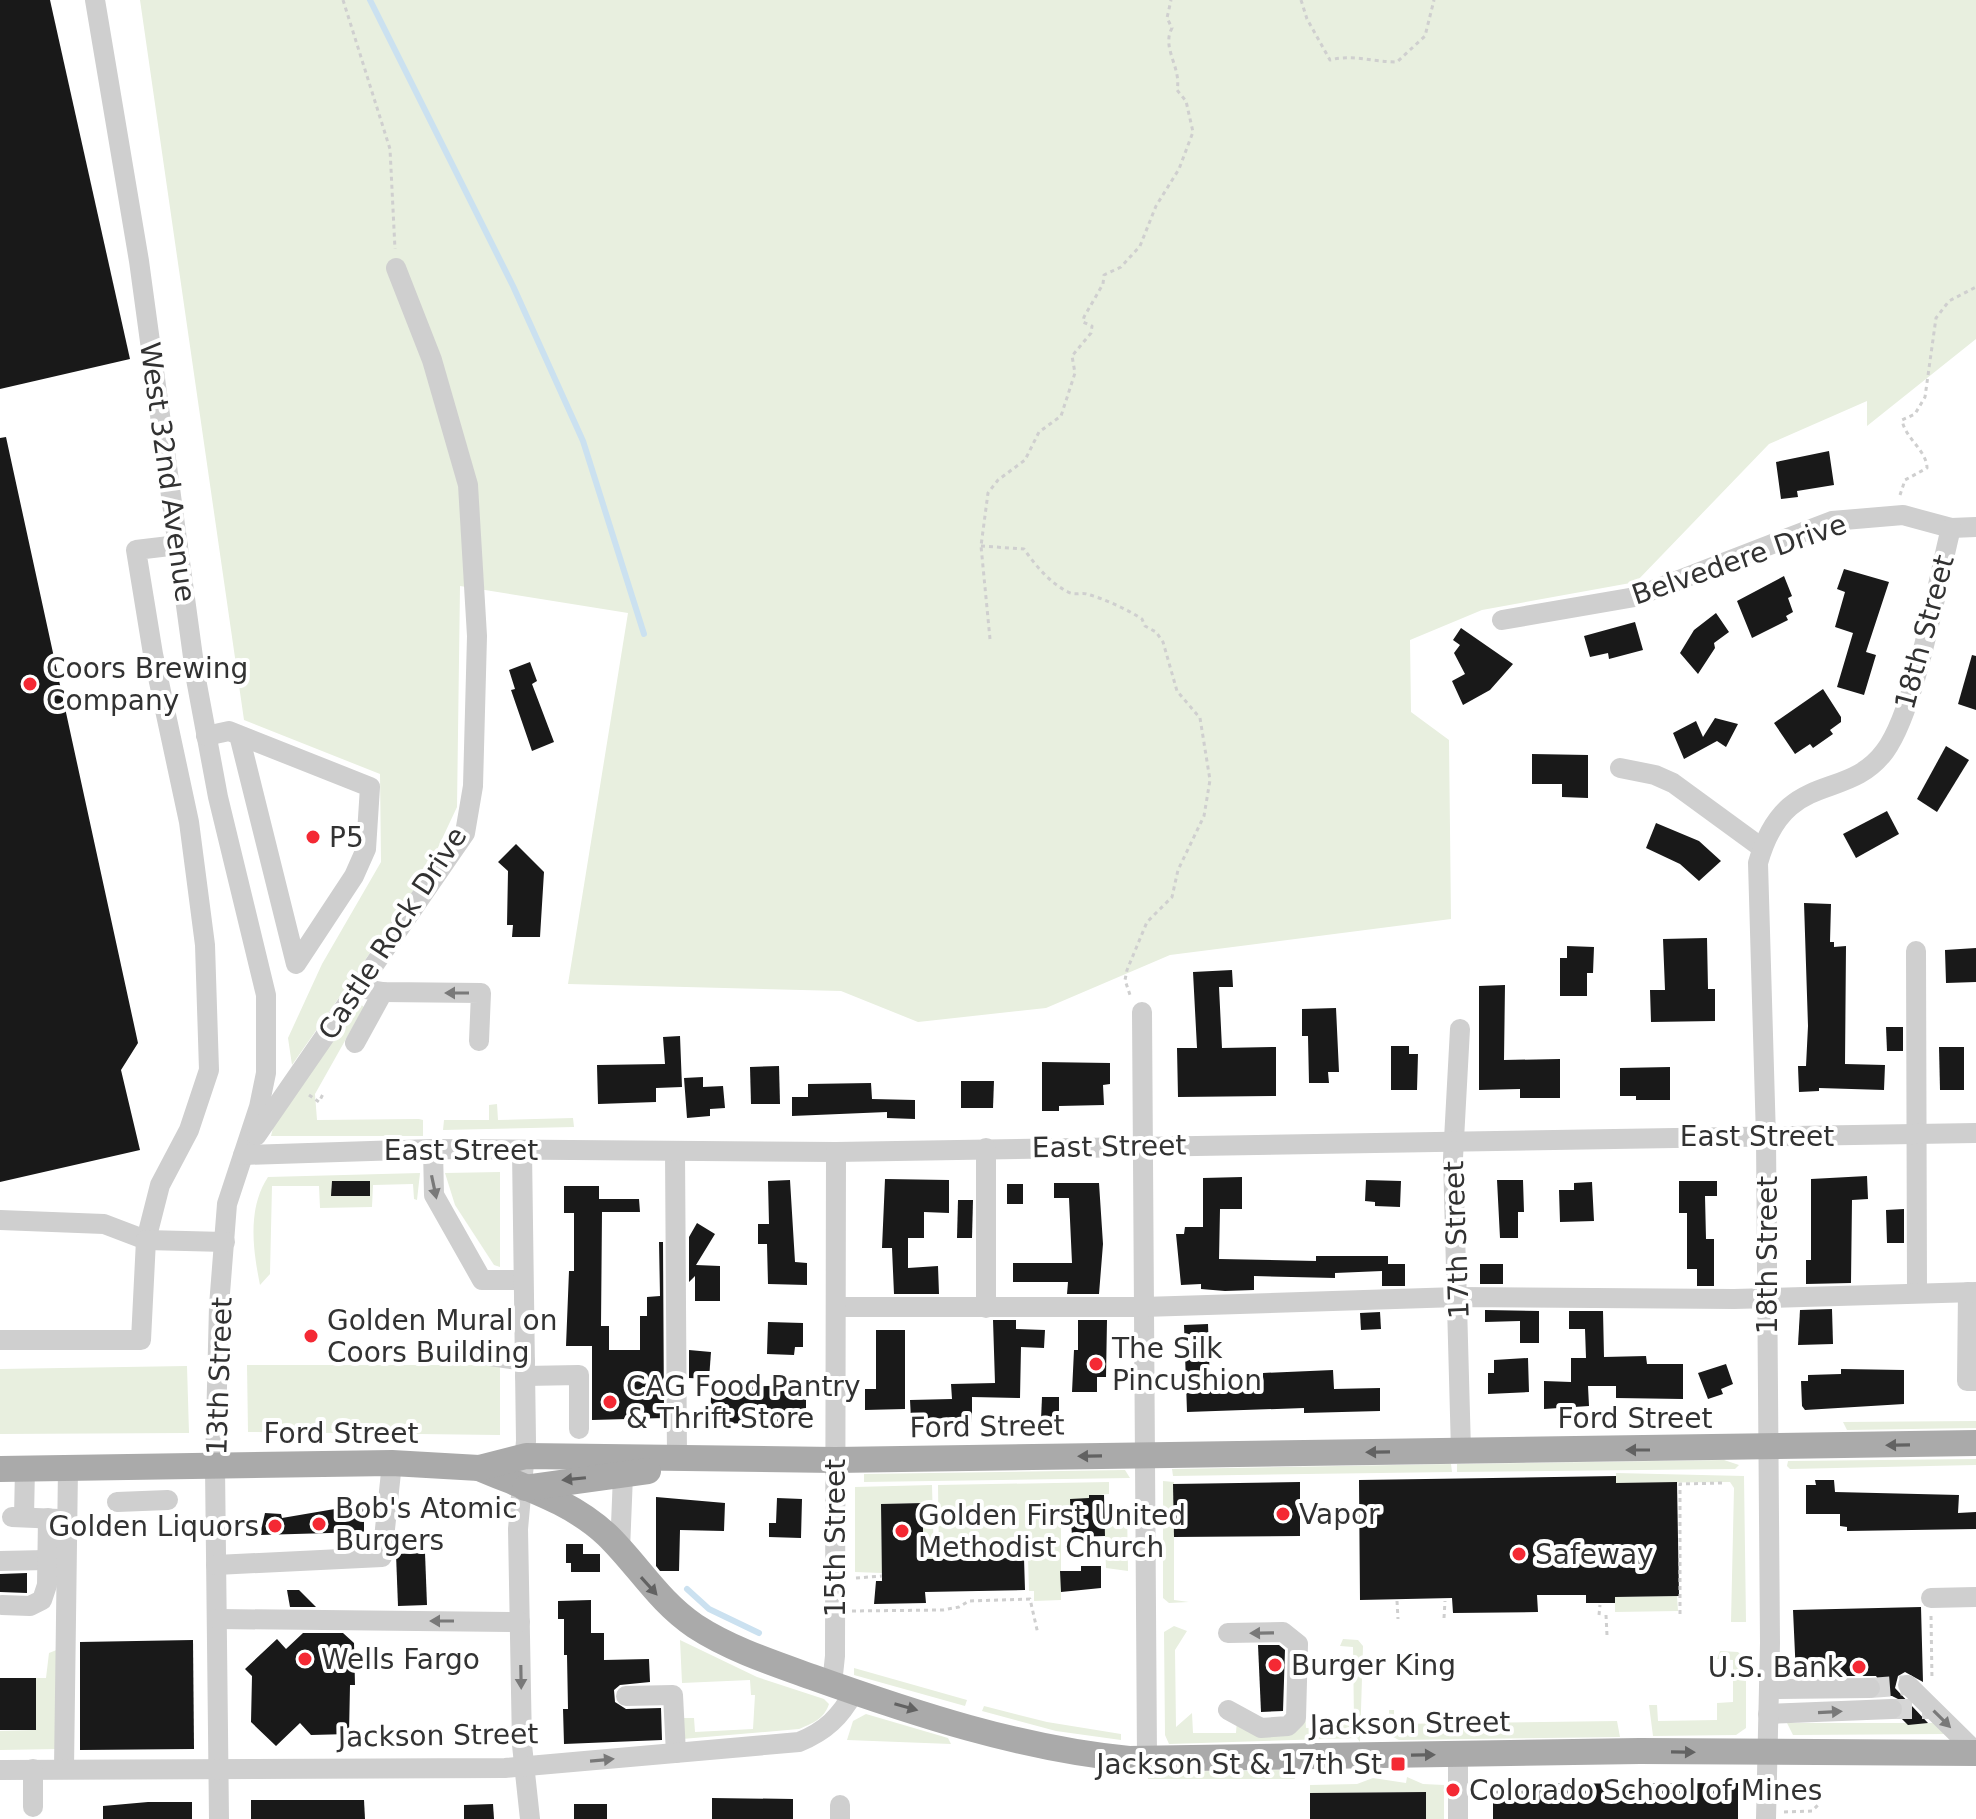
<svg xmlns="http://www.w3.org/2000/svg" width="1976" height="1819" font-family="'DejaVu Sans',sans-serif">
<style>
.green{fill:#e8efdf}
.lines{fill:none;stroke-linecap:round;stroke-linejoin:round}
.stream{stroke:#cbe1f0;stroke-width:6}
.building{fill:#191919}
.minor-tunnel{stroke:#d6d6d6;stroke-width:20;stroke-dasharray:20 10;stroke-linecap:butt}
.path{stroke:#cfcfcf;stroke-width:3;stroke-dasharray:4 4;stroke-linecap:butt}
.minor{stroke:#cfcfcf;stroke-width:20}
.major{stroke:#aaa;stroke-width:26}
.oneway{fill:#797979}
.oneway2{fill:#626262}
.poi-dot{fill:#f42934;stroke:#fff;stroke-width:3}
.labels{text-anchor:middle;stroke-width:8;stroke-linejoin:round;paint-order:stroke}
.street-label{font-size:28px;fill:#323232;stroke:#fff}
.poi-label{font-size:28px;fill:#323232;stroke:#fff;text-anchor:start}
</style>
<rect width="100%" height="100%" fill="#fff"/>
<!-- green -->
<g class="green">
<path d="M140,0H1976V339L1867,426V401L1769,444L1636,582L1482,610L1410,640L1411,712L1449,740L1451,919L1170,955L1046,1008L918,1022L841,991L568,984L628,613L460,586L457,807L427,871L292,1065L288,1038L322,964L381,862L380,774L244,720Z"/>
<path d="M359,1003L364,1007L315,1094L317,1120L419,1119L423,1120V1136H271L275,1120Z"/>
<path d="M497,1104L498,1120L573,1118L574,1127L443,1130L444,1120H489V1105Z"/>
<path d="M500,1172V1267L494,1265L455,1205L445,1173Z"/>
<path d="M420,1173L417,1200L414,1199L413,1184L373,1185L372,1207L320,1208L319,1186H272L270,1274L260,1285C253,1250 247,1209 268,1177Z"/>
<path d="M247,1365H500V1435L248,1432Z"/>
<path d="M187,1366L189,1433L0,1434V1369Z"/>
<path d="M1976,1421V1428L1847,1430L1843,1422Z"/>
<path d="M1976,1459V1465L1790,1469L1787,1466L1788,1461Z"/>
<path d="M1724,1460L1739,1465L1735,1469L1457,1472V1464Z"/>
<path d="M1451,1464L1452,1472L1173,1476L1172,1469Z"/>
<path d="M1125,1470L1130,1478L864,1482V1474Z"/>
<path d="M1616,1473L1744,1476L1746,1622H1731L1734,1488L1730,1482L1616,1483Z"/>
<path d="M1163,1481L1174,1482V1600L1189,1602L1169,1603L1163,1598Z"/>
<path d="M1109,1482V1494C1085,1495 1082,1512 1061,1515V1600L1034,1601V1591H1029L1028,1558L939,1559L938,1485Z"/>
<path d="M932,1485L934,1559H923V1503L881,1504L882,1573L855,1572V1487Z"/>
<path d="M1111,1506L1127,1508L1128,1571L1106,1568L1104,1518Z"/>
<path d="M1677,1596L1678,1611L1615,1612V1597Z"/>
<path d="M1174,1626L1187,1631L1175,1650L1176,1727L1192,1713L1193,1733H1236L1237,1720L1258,1732L1305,1711L1306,1728L1340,1727L1341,1721H1354L1353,1647L1340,1646L1343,1639L1358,1640L1363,1646L1360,1742L1357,1738L1169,1744L1165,1735L1164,1632Z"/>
<path d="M680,1640L757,1677L824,1699L829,1704C824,1719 813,1723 799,1729L682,1739L681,1718H694L695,1732L753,1729L755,1695H751L750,1680L682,1683Z"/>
<path d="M59,1649L58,1749L0,1750V1731L36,1730V1678H46L49,1653Z"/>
<path d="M1720,1651L1738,1652L1746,1661V1728L1736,1735L1653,1736L1649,1705H1657L1658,1721L1717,1720V1703L1733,1702V1660L1717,1659Z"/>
<path d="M854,1668L967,1700L965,1706L854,1675Z"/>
<path d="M984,1706L1047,1722L1121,1734V1740L1056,1731L982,1711Z"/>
<path d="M1389,1710H1394V1724L1617,1721L1620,1737L1399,1740L1389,1735Z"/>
<path d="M866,1714L948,1738L951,1744L847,1740L853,1721Z"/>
<path d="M1787,1723H1934L1946,1734L1793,1735Z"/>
<path d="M1290,1770L1295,1779H1148V1772Z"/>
<path d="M1407,1777L1423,1784L1444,1785V1819H1426V1792L1310,1793V1785L1357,1784L1373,1778L1406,1783Z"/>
</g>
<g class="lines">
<!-- stream -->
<g class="stream">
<path d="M370,0L513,286L583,441L644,634"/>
<path d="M687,1589L709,1609L759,1633"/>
</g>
</g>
<!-- building -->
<g class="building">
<path d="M0,0H50L130,359L0,389Z"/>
<path d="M6,437L138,1043L121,1070L140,1150L0,1182V438Z"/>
<path d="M1829,451L1834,485L1797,491L1798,497L1781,499L1776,462Z"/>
<path d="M1844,569L1889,582L1866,652L1876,655L1864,695L1837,687L1853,633L1835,627L1845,592L1837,589Z"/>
<path d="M1784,576L1792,596L1788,598L1793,612L1786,616L1788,620L1752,638L1737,601Z"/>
<path d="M1716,613L1729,632L1714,643L1715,648L1698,674L1680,653L1694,630Z"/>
<path d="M1635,622L1643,650L1609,659L1608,653L1590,657L1584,636Z"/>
<path d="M1461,628L1513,664L1490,690L1463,705L1452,681L1465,674L1454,653L1460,645L1453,640Z"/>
<path d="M1972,655L1976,656V710L1958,704Z"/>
<path d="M530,662L537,681L532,684L554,742L532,751L511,690L515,689L509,670Z"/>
<path d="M1823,689L1841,717V722L1830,730L1833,734L1813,748L1810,744L1795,754L1774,723Z"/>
<path d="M1715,718L1738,724L1726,747L1717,741L1684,759L1673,733L1696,721L1703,737Z"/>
<path d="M1946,746L1969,760L1937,812L1917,799Z"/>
<path d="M1532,754L1588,755V798L1562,797V784H1532Z"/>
<path d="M1887,811L1899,834L1856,858L1843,834Z"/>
<path d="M1656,823L1699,841L1721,861L1699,881L1680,864L1646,848Z"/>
<path d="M516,844L544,872L540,937H512L513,925H507L508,871L498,862Z"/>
<path d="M1804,903L1831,904L1830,942H1834V947L1846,946L1845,1064L1885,1065L1884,1090L1819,1088V1091L1799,1092L1798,1066H1806L1808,1026Z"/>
<path d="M1707,938L1708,989H1715V1021L1651,1022L1650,990H1665L1663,939Z"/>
<path d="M1567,946L1594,947L1593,973H1587V996H1560V958H1567Z"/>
<path d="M1976,948V982L1946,983L1945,950Z"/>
<path d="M1232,970L1233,987H1219L1222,1048L1276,1047V1096L1178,1097L1177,1048H1197L1193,972Z"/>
<path d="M1505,985L1504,1060L1560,1059V1098H1520V1089L1479,1090V986Z"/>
<path d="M1336,1008L1339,1072H1328L1329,1083H1309L1308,1036H1302V1009Z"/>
<path d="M1886,1027H1903V1051H1887Z"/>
<path d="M680,1036L682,1087L656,1088V1102L598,1104L597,1065L665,1064L663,1037Z"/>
<path d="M1391,1046H1409V1054H1418L1417,1090H1391Z"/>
<path d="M1939,1047H1964V1090H1940Z"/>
<path d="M1042,1062L1110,1063V1084L1103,1085L1104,1105L1059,1106V1111H1042Z"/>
<path d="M779,1066L780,1104H751L750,1067Z"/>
<path d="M1670,1067V1100H1636V1096H1620V1068Z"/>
<path d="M703,1077V1087L723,1086L725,1108L710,1109V1116L687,1118L684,1078Z"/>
<path d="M961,1081H994L993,1108H961Z"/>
<path d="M871,1083L872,1099L915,1100V1119L887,1118V1112L792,1116V1097H808V1084Z"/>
<path d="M1867,1176L1868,1199L1852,1200L1851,1283L1806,1284V1260H1811V1179Z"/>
<path d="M1242,1177V1209H1220L1219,1259L1316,1261V1256H1388V1264H1405V1286H1382V1271L1335,1273V1278L1254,1276V1290L1225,1291L1201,1289V1284L1181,1285L1176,1234H1184L1185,1227H1203V1178Z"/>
<path d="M885,1179L949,1180V1213L924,1212V1238H908V1268L938,1266L939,1294H894L892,1248H882Z"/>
<path d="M790,1180L795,1262L807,1263V1285L768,1284L767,1244H758V1224H769L768,1181Z"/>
<path d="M1366,1180L1401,1181L1400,1207L1375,1206V1202L1365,1201Z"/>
<path d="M1497,1180H1523L1524,1212H1518V1238H1500Z"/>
<path d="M332,1181H370V1196H331Z"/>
<path d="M1679,1181H1717V1196H1705L1706,1239H1714V1286H1697V1269H1687V1213H1679Z"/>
<path d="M1592,1182L1594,1221L1560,1222L1559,1190H1574V1183Z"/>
<path d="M1054,1183H1099L1103,1244L1099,1294H1067L1068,1282H1013V1263H1072L1069,1198H1054Z"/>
<rect x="1007" y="1184" width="16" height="20"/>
<path d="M564,1186H599V1199H639L640,1212H602L601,1326H609V1350H640V1316H647V1297L660,1296L659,1242H663L664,1418L592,1420V1346H566L569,1271H574V1213H564Z"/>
<path d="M958,1200H973L972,1238H957Z"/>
<path d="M1904,1209V1243H1887L1886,1210Z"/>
<path d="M697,1223L715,1234L696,1265L720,1266V1301H695V1276L689,1282V1237Z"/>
<rect x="1480" y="1264" width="23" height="20"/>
<path d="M1832,1309L1833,1344L1798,1345L1800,1310Z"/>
<path d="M1485,1310L1539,1311V1343H1520V1321L1485,1322Z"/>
<path d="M1569,1311H1603L1604,1357L1646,1356L1647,1364H1683V1399L1616,1398V1386H1588L1589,1406L1544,1409V1381L1571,1382V1358H1586L1585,1329H1569Z"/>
<path d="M1380,1312L1381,1329L1361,1330L1360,1313Z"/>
<path d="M993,1320H1016V1329L1045,1330L1044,1348L1021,1347L1020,1398L972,1397V1422H955V1418L911,1419L910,1400L952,1399L951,1384L995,1383Z"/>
<path d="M1078,1320H1107L1106,1377H1097V1392H1072L1074,1350H1078Z"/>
<path d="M768,1322L803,1323V1347H795L794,1355L767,1354Z"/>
<path d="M1208,1324L1210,1385L1263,1383V1373L1333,1370L1334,1389L1380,1388V1411L1304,1413V1408L1187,1412L1184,1325Z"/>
<path d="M876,1330H905V1409L865,1410V1389H876Z"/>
<path d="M689,1350L711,1352L709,1379L689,1378Z"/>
<path d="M1528,1358L1529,1392L1488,1394V1373H1494V1360Z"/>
<path d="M1726,1364L1733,1384L1721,1389L1723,1394L1708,1399L1698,1373Z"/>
<path d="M1841,1369L1904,1370V1404L1805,1410L1802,1406L1801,1381H1808V1375L1841,1374Z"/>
<path d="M791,1385L790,1393L806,1394V1410H794V1422L710,1424L711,1397H739L740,1387Z"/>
<path d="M1042,1397H1059V1420H1041Z"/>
<path d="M1616,1476V1483L1677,1482L1679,1596L1615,1597V1603H1586V1595H1537L1538,1612L1453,1613L1452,1598L1360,1600L1359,1480Z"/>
<path d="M1815,1480H1834L1835,1492L1959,1495L1958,1513L1976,1512V1529L1847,1531V1527L1840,1526V1514H1806V1485H1816Z"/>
<path d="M1300,1482V1536L1174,1537L1173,1484Z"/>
<path d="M1089,1495H1104L1105,1536L1072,1537L1070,1499L1089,1498Z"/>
<path d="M656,1497L725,1503L724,1531L680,1530L679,1571H660L656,1566Z"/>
<path d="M777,1498L802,1499L801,1538L769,1537V1523H776Z"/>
<path d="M923,1503V1559L1024,1558L1025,1590L925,1592L926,1603L874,1604L876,1581H882L881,1504Z"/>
<path d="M364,1504V1532L260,1535L265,1513L281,1514L282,1518Z"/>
<path d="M566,1544H583V1554H600V1572H571V1563H566Z"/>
<path d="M425,1553L427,1605L398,1606L396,1554Z"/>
<path d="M1081,1566H1101V1588L1061,1592L1060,1571H1081Z"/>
<path d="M27,1573V1593L0,1592V1574Z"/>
<path d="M287,1590H299L316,1607H290Z"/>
<path d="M591,1600V1633H604V1660L649,1659L650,1682L620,1685L614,1690L615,1702L626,1709L661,1708L662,1740L564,1744L563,1709H568L567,1655H564V1619H558V1601Z"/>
<path d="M1921,1607L1923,1682L1905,1672L1898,1676L1895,1688L1928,1723L1908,1725L1901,1718L1905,1709L1902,1701L1892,1696H1879L1883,1687L1876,1676H1796L1793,1610Z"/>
<path d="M303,1633H343L354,1643L355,1685H350L349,1734L311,1735L300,1723L276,1746L251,1722L252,1676L245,1669L277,1639L286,1649Z"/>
<path d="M193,1640L194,1749L80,1750V1642Z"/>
<path d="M1258,1645H1279L1285,1650L1283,1711L1261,1712Z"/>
<rect x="0" y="1678" width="36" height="52"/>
<path d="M1738,1783V1819H1493V1784Z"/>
<path d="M1426,1792V1819H1310V1793Z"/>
<path d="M712,1798L793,1799V1819H712Z"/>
<path d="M251,1800H364L365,1819H251Z"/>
<path d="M148,1802H192V1819H103V1806Z"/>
<path d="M493,1804L494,1819H464V1805Z"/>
<rect x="574" y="1804" width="33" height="15"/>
</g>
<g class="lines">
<!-- minor-tunnel -->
<g class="minor-tunnel">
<path d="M1870,1688L1908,1685"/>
<path d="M1892,1709H1932"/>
</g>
<!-- path -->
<g class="path">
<path d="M343,0L390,149L395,249"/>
<path d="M1301,0L1307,19L1330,60C1352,54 1373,62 1397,62L1425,36L1434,0"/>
<path d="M1900,495L1905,480L1927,468C1927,451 1905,438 1902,420L1915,414L1925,397L1936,318L1949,301L1976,287"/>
<path d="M981,546L1024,549C1035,565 1050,583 1068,592C1075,596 1081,592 1087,594C1104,599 1125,608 1142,619L1145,626L1156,632L1163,642L1177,691L1200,718L1210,780L1204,816L1178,870L1172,897L1147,922L1127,970L1125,980L1131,998"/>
<path d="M990,639L981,546L988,493L998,480L1025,460L1039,432L1061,416L1075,373L1072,356L1091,333L1092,326L1083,322L1084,317L1103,284L1104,275L1121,267L1140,246L1156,206L1179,169L1193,132L1186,101L1177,90C1182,68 1161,48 1172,28L1167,18L1171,0"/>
<path d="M309,1095L319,1102L323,1094"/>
<path d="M856,1578L882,1576"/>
<path d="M1397,1601L1398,1619"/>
<path d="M852,1611L943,1610L959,1607L969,1601L1030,1599L1038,1634"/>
<path d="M1680,1614V1484L1722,1483"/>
<path d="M1599,1615L1600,1605"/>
<path d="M1606,1615L1607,1635"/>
<path d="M1931,1616L1932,1680"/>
<path d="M1444,1618L1445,1601"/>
<path d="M1784,1812L1812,1811L1818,1805"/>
</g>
<!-- minor -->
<g class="minor">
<path d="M95,0L139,261L196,679L218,797L266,995V1073L259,1107L227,1204L219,1306L215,1467L219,1819"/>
<path d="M1502,620L1635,597L1832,521L1903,515L1951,528L1976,527"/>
<path d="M206,736L229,731L239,735L370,787L366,849L354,876L296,964L239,735"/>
<path d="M1620,768L1655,775L1673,783L1762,848"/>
<path d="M1916,951L1917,1293"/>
<path d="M359,988L383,992L481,993L479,1041"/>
<path d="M1142,1012L1147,1758"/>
<path d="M1460,1029L1453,1158L1461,1451"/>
<path d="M355,1043L383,992"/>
<path d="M256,1136L465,833L473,786L477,636L468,485L432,360L396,268"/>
<path d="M433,1149L434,1195L482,1280H523"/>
<path d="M522,1151L526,1441L518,1529L522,1745L530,1819"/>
<path d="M675,1151L677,1458"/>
<path d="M243,1155L433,1149L836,1152L1976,1133"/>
<path d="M0,1220L104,1224L146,1240L160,1185L189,1130L209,1070L205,945L189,822L153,654L136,550L178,545"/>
<path d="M1968,1292L1967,1381H1976"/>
<path d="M837,1307H1143L1458,1297L1734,1299L1976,1292"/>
<path d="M986,1308V1148"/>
<path d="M0,1340H141L146,1240L225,1242"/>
<path d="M483,1355L525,1361"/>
<path d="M525,1376L579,1375V1429"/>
<path d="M117,1502L168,1500"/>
<path d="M12,1517L59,1519"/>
<path d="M24,1517L25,1468"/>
<path d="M620,1550L623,1475"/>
<path d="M0,1561L47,1560"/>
<path d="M216,1565L382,1557L392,1463"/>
<path d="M1931,1598L1976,1597"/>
<path d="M2,1605L30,1606L42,1600L47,1585L48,1518"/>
<path d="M218,1619L520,1622"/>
<path d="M1228,1633L1283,1632L1298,1644L1296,1718L1288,1726L1261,1728L1228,1710"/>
<path d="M832,1684L835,1656L836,1152"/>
<path d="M1908,1685L1976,1752"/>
<path d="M1769,1689L1870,1688"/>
<path d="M626,1696L673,1695L676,1753"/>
<path d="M1768,1714L1892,1709"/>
<path d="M1458,1754V1819"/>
<path d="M64,1769L68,1468"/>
<path d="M0,1770L505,1768L799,1742C826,1731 840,1717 854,1692"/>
<path d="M33,1807V1769"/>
<path d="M840,1819V1805"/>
<path d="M1766,1819L1770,1643L1766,1138L1758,863C1785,767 1846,804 1885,751C1916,709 1937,583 1951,528"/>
</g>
<!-- major -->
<g class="major">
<path d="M479,1468C523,1487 571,1501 607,1535C638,1565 658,1601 695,1626C730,1649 773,1663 812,1677C913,1713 1022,1749 1129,1759L1640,1751L1976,1753"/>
<path d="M0,1469L392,1463L479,1468L526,1456L835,1460L1976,1443"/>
<path d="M525,1488L648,1471"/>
</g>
</g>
<!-- one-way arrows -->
<defs><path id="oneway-solid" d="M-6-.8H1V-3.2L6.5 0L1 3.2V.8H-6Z" transform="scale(2)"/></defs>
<g class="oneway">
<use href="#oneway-solid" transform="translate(457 993) rotate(-180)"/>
<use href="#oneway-solid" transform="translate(434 1187) rotate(78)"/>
<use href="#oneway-solid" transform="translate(442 1621) rotate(-180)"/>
<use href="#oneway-solid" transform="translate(1262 1633) rotate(179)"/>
<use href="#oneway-solid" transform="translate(521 1677) rotate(89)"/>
<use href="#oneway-solid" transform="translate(1830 1712) rotate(-3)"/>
<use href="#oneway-solid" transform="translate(1942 1719) rotate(45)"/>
<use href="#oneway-solid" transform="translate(602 1760) rotate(-5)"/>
</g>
<g class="oneway2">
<use href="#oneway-solid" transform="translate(1898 1445) rotate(179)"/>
<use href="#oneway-solid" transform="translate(1638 1450) rotate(180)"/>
<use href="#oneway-solid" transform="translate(1378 1452) rotate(179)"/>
<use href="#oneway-solid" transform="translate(1090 1456) rotate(179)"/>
<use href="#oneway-solid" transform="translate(574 1479) rotate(174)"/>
<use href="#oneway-solid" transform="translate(649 1586) rotate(48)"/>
<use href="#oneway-solid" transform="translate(906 1707) rotate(16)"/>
<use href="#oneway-solid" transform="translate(1683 1752) rotate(1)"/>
<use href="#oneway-solid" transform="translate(1423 1755) rotate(-1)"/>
</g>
<!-- markers -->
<g class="poi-dot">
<circle cx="30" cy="684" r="8"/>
<circle cx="313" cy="837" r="8"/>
<circle cx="311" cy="1336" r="8"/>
<circle cx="1096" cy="1364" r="8"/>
<circle cx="610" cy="1402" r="8"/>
<circle cx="1283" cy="1514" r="8"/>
<circle cx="319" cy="1524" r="8"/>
<circle cx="275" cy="1526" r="8"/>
<circle cx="902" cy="1531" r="8"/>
<circle cx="1519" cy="1554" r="8"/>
<circle cx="305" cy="1659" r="8"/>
<circle cx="1275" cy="1665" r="8"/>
<circle cx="1859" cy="1667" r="8"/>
<rect x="1390" y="1756" width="16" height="16" rx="4"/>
<circle cx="1453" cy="1790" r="8"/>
</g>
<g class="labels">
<!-- street labels -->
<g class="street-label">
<text transform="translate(168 472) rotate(82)" y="10">West 32nd Avenue</text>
<text transform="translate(1739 559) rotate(-19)" y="10">Belvedere Drive</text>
<text transform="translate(1924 632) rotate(-75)" y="10">18th Street</text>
<text transform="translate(392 933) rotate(-57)" y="10">Castle Rock Drive</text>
<text x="1757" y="1146">East Street</text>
<text transform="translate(1109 1146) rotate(-1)" y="10">East Street</text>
<text x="461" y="1160">East Street</text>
<text transform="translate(1456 1240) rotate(-92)" y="10">17th Street</text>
<text transform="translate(1767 1255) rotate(-90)" y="10">18th Street</text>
<text transform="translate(219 1376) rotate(-88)" y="10">13th Street</text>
<text x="1635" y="1428">Ford Street</text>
<text transform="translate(987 1426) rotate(-1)" y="10">Ford Street</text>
<text x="341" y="1443">Ford Street</text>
<text transform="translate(835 1538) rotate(-90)" y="10">15th Street</text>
<text transform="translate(1410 1723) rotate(-1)" y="10">Jackson Street</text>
<text transform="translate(438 1735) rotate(-1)" y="10">Jackson Street</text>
</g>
<!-- poi labels -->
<g class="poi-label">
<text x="46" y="678">Coors Brewing<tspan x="46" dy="32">Company</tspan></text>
<text x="329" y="847">P5</text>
<text x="327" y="1330">Golden Mural on<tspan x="327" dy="32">Coors Building</tspan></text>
<text x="1112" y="1358">The Silk<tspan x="1112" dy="32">Pincushion</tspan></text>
<text x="626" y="1396">CAG Food Pantry<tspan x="626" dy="32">&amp; Thrift Store</tspan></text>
<text x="335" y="1518">Bob's Atomic<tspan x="335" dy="32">Burgers</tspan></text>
<text x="1299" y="1524">Vapor</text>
<text x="918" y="1525">Golden First United<tspan x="918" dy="32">Methodist Church</tspan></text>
<text x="259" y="1536" text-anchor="end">Golden Liquors</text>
<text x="1535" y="1564">Safeway</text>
<text x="321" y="1669">Wells Fargo</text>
<text x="1291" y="1675">Burger King</text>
<text x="1843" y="1677" text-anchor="end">U.S. Bank</text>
<text x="1382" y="1774" text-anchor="end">Jackson St &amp; 17th St</text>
<text x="1469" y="1800">Colorado School of Mines</text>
</g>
</g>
</svg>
